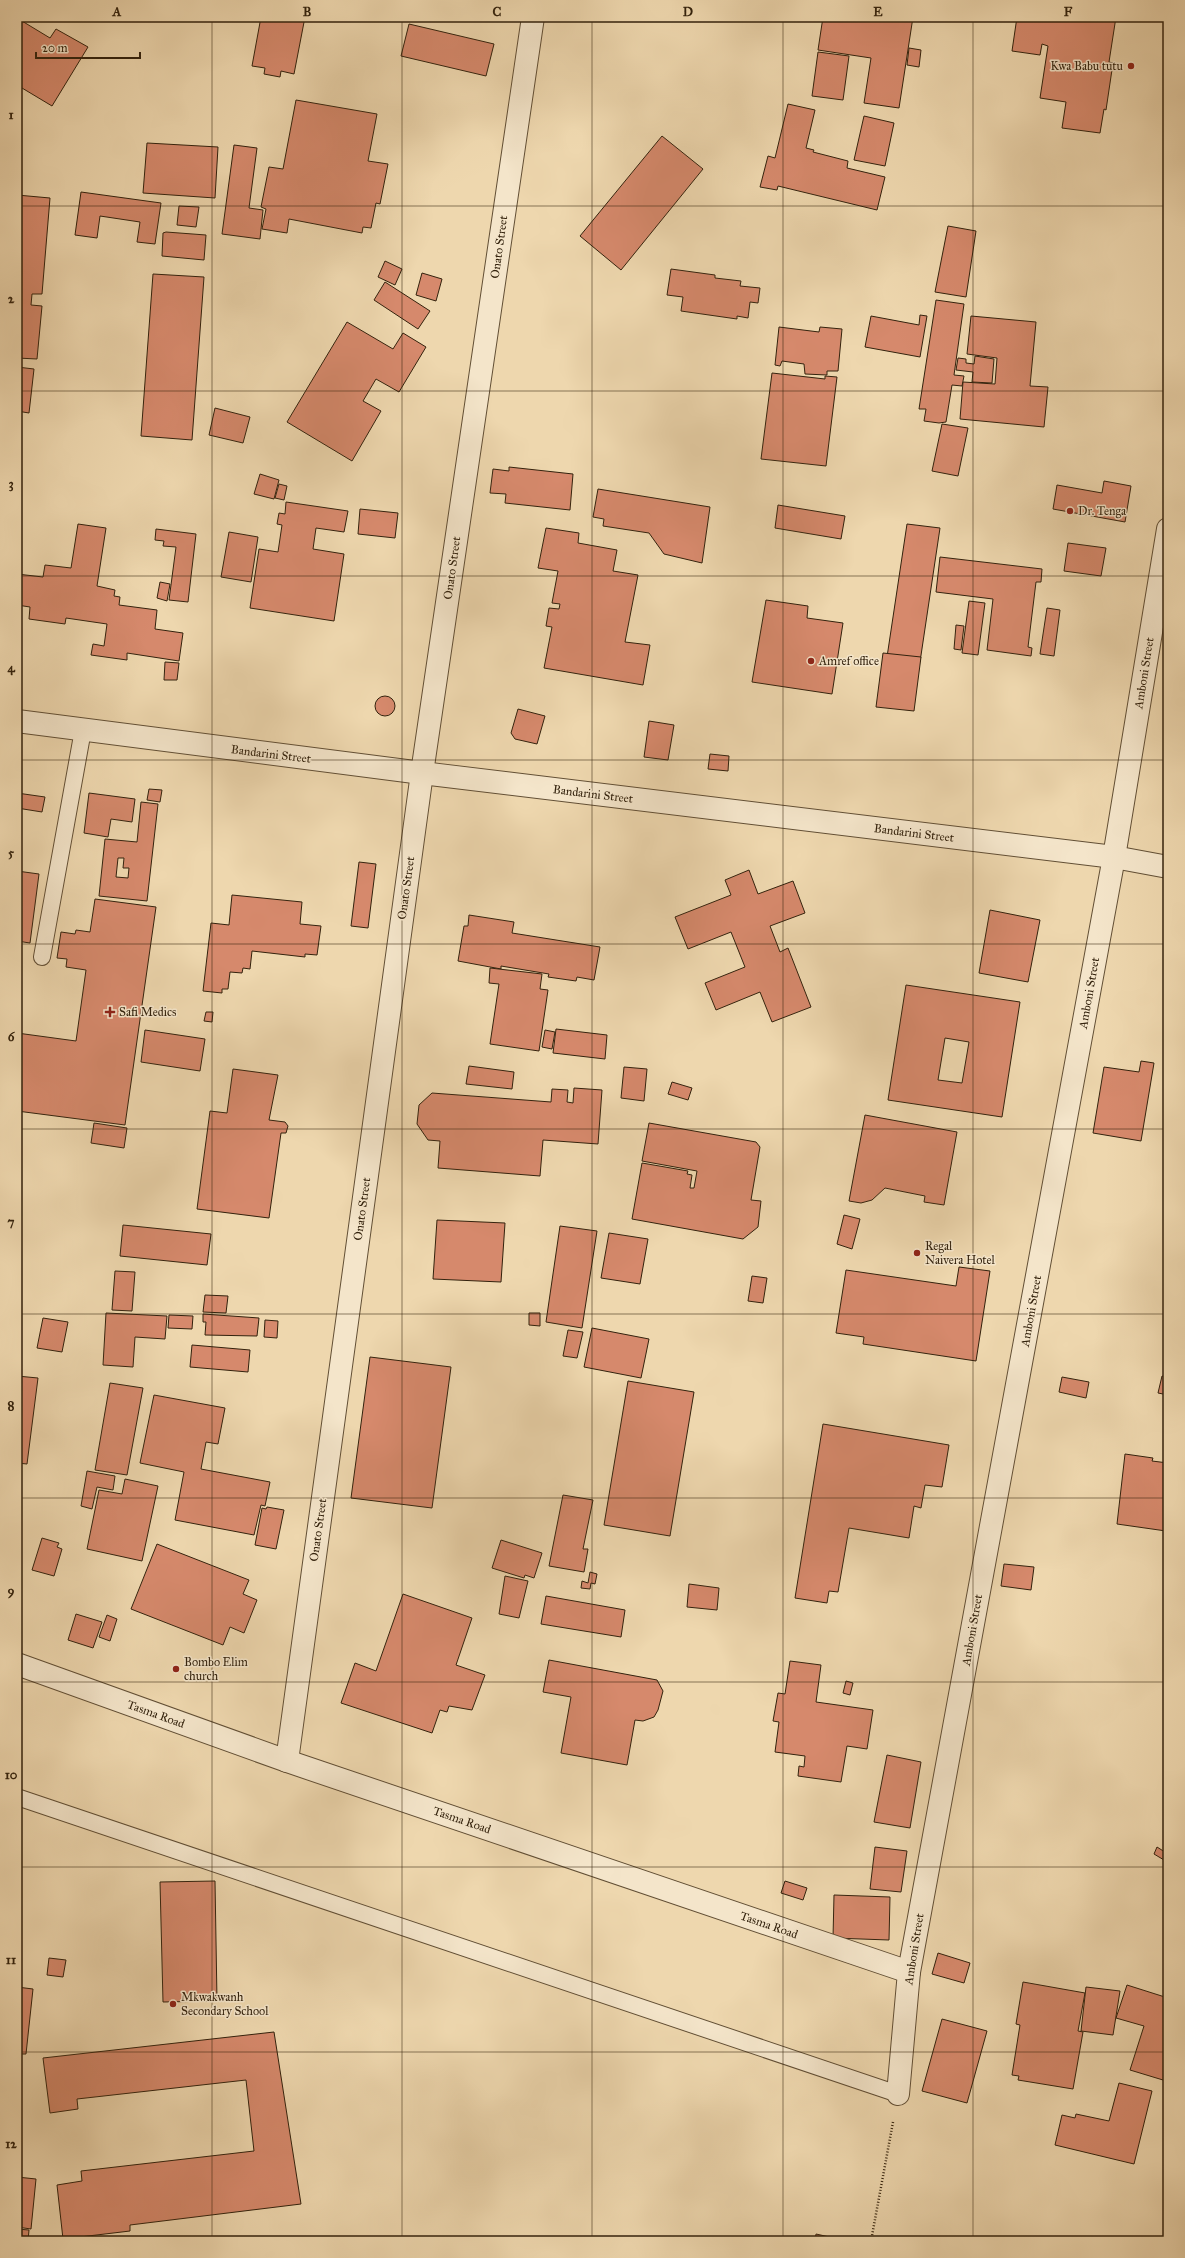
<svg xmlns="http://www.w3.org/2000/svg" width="1185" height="2258" font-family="'IM FELL Great Primer',serif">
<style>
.building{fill:#d6896c;stroke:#33220d;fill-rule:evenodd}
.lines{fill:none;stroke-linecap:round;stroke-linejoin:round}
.service-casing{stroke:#624f35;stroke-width:18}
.minor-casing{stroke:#624f35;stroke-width:24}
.path{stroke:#33220d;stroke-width:2.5;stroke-dasharray:1 2;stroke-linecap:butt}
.service{stroke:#f4e5ca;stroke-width:16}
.minor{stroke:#f4e5ca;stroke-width:22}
.grid{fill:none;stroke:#33220d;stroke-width:1;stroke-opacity:0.55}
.poi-dot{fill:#8f2418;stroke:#f4e5ca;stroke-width:1.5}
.labels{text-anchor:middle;stroke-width:3;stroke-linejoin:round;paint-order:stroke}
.poi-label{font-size:12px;fill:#33220d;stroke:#f4e5ca;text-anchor:start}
.street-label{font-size:12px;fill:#33220d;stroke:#f4e5ca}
.neatline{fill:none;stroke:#33220d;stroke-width:1.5}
.grid-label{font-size:13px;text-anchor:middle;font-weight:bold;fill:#33220d}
</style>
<rect width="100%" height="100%" fill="#eed7ae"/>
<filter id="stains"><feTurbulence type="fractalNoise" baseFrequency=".005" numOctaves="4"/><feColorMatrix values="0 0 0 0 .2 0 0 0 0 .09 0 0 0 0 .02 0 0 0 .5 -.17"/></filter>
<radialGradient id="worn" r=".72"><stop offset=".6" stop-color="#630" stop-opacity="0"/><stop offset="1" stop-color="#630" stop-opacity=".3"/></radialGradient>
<!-- building -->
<g class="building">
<path d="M261,17H305L294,74L281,71L280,77L264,74L265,68L252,66Z"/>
<path d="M823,17H913L899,108L864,103L871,58L818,50Z"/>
<path d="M1017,17H1116L1109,62L1113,63L1106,110L1104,109L1100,133L1062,128L1066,102L1040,98L1048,46L1042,44L1040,55L1012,51Z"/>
<path d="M17,18L50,38L56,29L88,47L52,106L17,85Z"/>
<path d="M409,24L494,44L486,76L401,56Z"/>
<path d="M909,48L921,50L919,67L907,65Z"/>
<path d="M818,52L849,56L843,100L812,96Z"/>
<path d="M296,100L377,114L368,161L388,164L380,204L376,203L371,228L363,227L362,233L289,219L287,233L262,229L266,209L261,207L269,167L283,169Z"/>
<path d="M788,104L815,110L806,148L814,150L813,152L848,161L847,168L885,177L877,210L778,186L777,190L760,187L768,156L775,158Z"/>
<path d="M864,116L894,123L885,166L854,160Z"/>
<path d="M662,136L703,169L621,270L580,236Z"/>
<path d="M147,143L218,147L215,198L143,193Z"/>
<path d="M234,145L257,148L249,208L263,210L260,239L222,234Z"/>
<path d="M81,192L161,203L155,244L137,242L140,222L100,216L97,238L75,235Z"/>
<path d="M17,195L50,198L42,294H32L31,305L42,306L37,359L17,358Z"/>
<path d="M179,206L199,207L196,227L177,225Z"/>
<path d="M948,226L976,231L966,297L935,292Z"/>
<path d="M166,232L206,235L204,260L162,256L163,233Z"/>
<path d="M385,261L402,269L395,285L378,277Z"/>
<path d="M671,269L715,275V278L741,281L740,286L760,288L758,303L750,302L748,318L737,316V319L681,311L683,297L667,295Z"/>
<path d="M422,273L442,279L436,301L416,295Z"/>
<path d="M153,274L204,277L192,440L141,436Z"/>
<path d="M385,282L430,311L418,329L374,300Z"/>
<path d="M936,300L964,304L954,375L964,376L962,386L952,385L946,422L939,423L924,421L926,409H919Z"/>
<path d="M920,315L927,316L920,357L865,347L871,316L919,325Z"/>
<path d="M971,316L1036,322L1030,386L1048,387L1044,427L960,419L963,382L995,384L997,358L967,354Z"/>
<path d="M347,322L393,349L403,333L426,347L399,392L376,379L363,401L381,411L352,461L287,422Z"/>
<path d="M779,327L819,332L820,327L842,329L838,371H827V375L805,374L804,364L782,361L780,366L775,365Z"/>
<path d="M975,356L994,359L992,383L972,382L973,372L956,370L958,358L966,359V363L974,364Z"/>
<path d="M17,367L34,369L29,413L17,411Z"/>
<path d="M772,373L825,379V376L837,377L826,466L761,459Z"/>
<path d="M215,408L250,417L243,443L209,435Z"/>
<path d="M942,424L968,428L958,476L932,471Z"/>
<path d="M509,467L573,474L570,510L505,503L506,494L490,493L493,469L509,471Z"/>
<path d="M260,474L279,480L274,499L254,494Z"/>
<path d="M1104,481L1131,486L1125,522L1053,509L1057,485L1102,493Z"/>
<path d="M279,484L287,486L284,500L275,498Z"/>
<path d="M598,489L710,507L702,563L664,554L649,533L603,526L604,519L593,517Z"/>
<path d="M286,502L348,511L344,532L316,528L313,549L344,554L334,621L250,608L259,549L278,552L282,525L277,524L279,513L285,514Z"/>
<path d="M778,505L845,516L841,539L775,528Z"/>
<path d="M360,509L398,513L395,538L358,534Z"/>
<path d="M78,524L106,528L97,586L115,590L114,596L120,597L119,605L157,610L155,629L183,633L179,661L127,653V660L91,655L93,644L104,646L107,624L66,618L65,624L29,619L30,607L17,605V574L43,577L45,565L71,568Z"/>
<path d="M907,524L940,528L920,662L887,657Z"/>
<path d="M546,528L579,533L578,543L617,550L613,571L638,575L625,642L650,645L643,685L544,668L552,627L546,626L549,608L559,609L560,604L552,603L558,571L538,568Z"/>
<path d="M156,529L196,534L188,602L169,600L176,547L163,546L164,541L155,540Z"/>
<path d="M229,532L258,537L251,582L221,577Z"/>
<path d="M1068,543L1106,548L1101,576L1064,571Z"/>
<path d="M940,557L1042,569L1041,582H1036L1028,647L1032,648L1031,656L987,650L993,599L936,592Z"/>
<path d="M160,582L170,584L167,601L157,598Z"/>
<path d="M766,600L808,606L807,618L843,623L832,694L752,682Z"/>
<path d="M969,601L985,603L978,655L962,653Z"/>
<path d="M1047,608L1060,610L1054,656L1040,654Z"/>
<path d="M956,625L964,626L961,650L954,649Z"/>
<path d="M883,653L921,657L914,711L876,707Z"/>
<path d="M165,662L179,663L177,680H164Z"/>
<circle cx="385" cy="706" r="10"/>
<path d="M518,709L545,716L537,744L515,739L511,733Z"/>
<path d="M649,721L674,725L668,760L644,757Z"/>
<path d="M710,754L729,756L728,771L708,769Z"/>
<path d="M149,789L162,790L160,802L147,800Z"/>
<path d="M17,793L45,797L42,812L17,808Z"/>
<path d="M89,793L135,799L132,822L111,819L108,837L84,833Z"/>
<path d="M141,802L158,804L147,901L99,896L105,839L137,842ZM118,858H124L123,868H129L128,878L116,877Z"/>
<path d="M359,862L376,864L368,928L351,926Z"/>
<path d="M749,870L758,894L793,881L805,913L770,926L780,952L788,948L811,1007L772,1022L760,992L716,1010L705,983L745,967L731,932L688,949L675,917L731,895L725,880Z"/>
<path d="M17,871L39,874L30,943L17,941Z"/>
<path d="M232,895L302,902L300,924L321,926L317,955L305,954V957L252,951L250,969L243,968L242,973L230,972L228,989H222V993L203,991L211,923L229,925Z"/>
<path d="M95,899L156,907L125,1125L17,1111V1033L76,1041L86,970L66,967L67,959L57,958L61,932L75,934L76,930L90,932Z"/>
<path d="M990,910L1040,920L1028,982L979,973Z"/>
<path d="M469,915L514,922L512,933L600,947L594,980L577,977L576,981L548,977L549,974L501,966V969L458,961L464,926H468Z"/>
<path d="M490,968L542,974L540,989L548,990L539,1051L490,1044L499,984L489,983Z"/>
<path d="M906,985L1020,1002L1002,1117L888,1100ZM945,1038L969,1042L962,1083L938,1080Z"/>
<path d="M206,1012H213L212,1022L204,1021Z"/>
<path d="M556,1029L607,1035L605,1059L553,1053Z"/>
<path d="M145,1030L205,1039L200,1071L141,1062Z"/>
<path d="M545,1030L555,1032L552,1049L542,1047Z"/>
<path d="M1141,1061L1154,1063L1141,1141L1093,1133L1104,1067L1139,1072Z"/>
<path d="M469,1066L514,1072L512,1089L466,1084Z"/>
<path d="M624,1067L647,1069L644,1101L621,1098Z"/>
<path d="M233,1069L278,1075L269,1120L285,1122L288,1126L286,1133H281L269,1218L197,1209L210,1111L227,1113Z"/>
<path d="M672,1082L692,1088L688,1100L668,1094Z"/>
<path d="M574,1088L602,1090L598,1144L543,1140L540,1176L438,1168L440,1141L428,1140L417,1124L419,1105L432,1093L551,1102L552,1089L568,1090L567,1102L573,1103Z"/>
<path d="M865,1115L957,1132L944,1205L924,1202L925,1196L885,1188L872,1200L861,1203L849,1201Z"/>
<path d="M94,1123L127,1128L124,1148L91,1143Z"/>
<path d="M649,1123L756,1142L760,1147L751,1200L761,1201L758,1227L743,1239L632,1219L642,1163L688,1171L687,1174L692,1175L690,1188H694L697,1171L642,1161Z"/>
<path d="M844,1215L860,1219L852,1249L837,1244Z"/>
<path d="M437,1220L505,1223L501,1282L433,1279Z"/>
<path d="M123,1225L211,1234L207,1265L120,1256Z"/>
<path d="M560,1226L597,1231L582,1328L546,1322Z"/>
<path d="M609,1233L648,1239L640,1284L601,1278Z"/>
<path d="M959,1267L990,1271L976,1361L863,1344L864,1337L836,1333L846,1270L956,1286Z"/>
<path d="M115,1271L135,1272L132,1311L112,1310Z"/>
<path d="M752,1276L767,1278L763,1303L748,1301Z"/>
<path d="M205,1295L228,1296L226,1313L203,1312Z"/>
<path d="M106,1313L167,1316L165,1339L135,1337L133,1367L103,1365Z"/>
<path d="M529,1313H540V1326L529,1325Z"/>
<path d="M203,1314L259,1318L257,1336L205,1335L206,1322H203Z"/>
<path d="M169,1315L193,1316L192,1329L168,1328Z"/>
<path d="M43,1318L68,1322L62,1352L37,1348Z"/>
<path d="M265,1320L278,1321L277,1338L264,1337Z"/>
<path d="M592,1328L649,1339L641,1378L584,1367Z"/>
<path d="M568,1330L583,1332L577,1358L563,1356Z"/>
<path d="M192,1345L250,1350L248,1372L190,1367Z"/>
<path d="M370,1357L451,1367L432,1508L351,1498Z"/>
<path d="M17,1376L38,1378L27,1464L17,1463Z"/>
<path d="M1162,1376L1168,1377V1395L1158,1393Z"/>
<path d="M1062,1377L1089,1382L1086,1398L1059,1392Z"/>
<path d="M628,1381L694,1392L670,1536L604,1525Z"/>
<path d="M110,1383L143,1388L127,1475L95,1470Z"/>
<path d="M154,1395L225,1408L218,1444L206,1442L201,1469L270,1482L265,1506L261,1505L254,1535L175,1520L184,1472L140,1463Z"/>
<path d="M823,1424L949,1445L942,1487L925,1485L921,1508L914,1506L909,1538L849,1528L838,1592L829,1591L827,1603L795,1598Z"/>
<path d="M1125,1454L1153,1458L1152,1461L1168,1463V1529L1166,1531L1117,1524Z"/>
<path d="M87,1471L115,1476L113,1490L97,1487L92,1509L81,1506Z"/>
<path d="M125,1479L158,1486L142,1561L87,1549L99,1490L122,1494Z"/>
<path d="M563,1495L593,1500L583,1549H588L584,1572L549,1566Z"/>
<path d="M267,1507L284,1510L276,1549L255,1545L262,1508L266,1509Z"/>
<path d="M42,1538L59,1543L57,1547L62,1549L54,1576L32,1570Z"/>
<path d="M501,1540L542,1553L534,1578L525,1575L524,1578L492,1568Z"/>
<path d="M157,1544L249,1580L243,1594L257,1600L244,1633L230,1627L223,1645L131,1609Z"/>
<path d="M1004,1564L1034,1567L1031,1590L1001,1586Z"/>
<path d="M590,1572L597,1574L595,1584L591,1583L590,1589L581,1588L582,1581L588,1583Z"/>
<path d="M505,1576L528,1581L519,1618L499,1614Z"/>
<path d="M689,1584L719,1588L717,1610L687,1607Z"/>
<path d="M403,1594L472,1618L456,1665L485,1675L472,1710L449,1706L447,1712L440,1710L432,1733L341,1703L355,1663L376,1671Z"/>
<path d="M546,1596L625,1610L621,1637L541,1624Z"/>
<path d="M76,1614L102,1622L93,1648L68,1640Z"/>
<path d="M107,1615L117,1619L110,1641L99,1637Z"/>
<path d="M549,1660L657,1680L663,1691L658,1710L654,1717L643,1721L635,1720L627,1765L561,1753L571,1697L543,1692Z"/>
<path d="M790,1661L821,1665L816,1702L873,1710L867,1749L847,1746L841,1782L798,1776L799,1766L804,1767L805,1756L775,1752L779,1722L773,1721L778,1693L785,1694Z"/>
<path d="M846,1681L853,1683L850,1695L843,1693Z"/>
<path d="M887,1755L921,1762L910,1828L874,1822Z"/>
<path d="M875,1847L907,1851L901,1892L870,1889Z"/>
<path d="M1157,1847L1168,1854L1164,1860L1154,1854Z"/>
<path d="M215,1881L217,2001L163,2002L160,1882Z"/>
<path d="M785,1881L807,1888L803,1900L781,1893Z"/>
<path d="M834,1895L890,1897L889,1940L833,1938Z"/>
<path d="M938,1953L970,1963L964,1983L932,1974Z"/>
<path d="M49,1958L66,1960L63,1977L47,1975Z"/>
<path d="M1023,1982L1085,1993L1078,2031L1083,2032L1073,2089L1018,2080L1019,2076L1012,2075L1020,2025L1016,2024Z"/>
<path d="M1127,1985L1168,1998V2064L1163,2080L1130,2070L1144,2026L1116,2018Z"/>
<path d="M17,1987L33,1989L26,2054H17Z"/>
<path d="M1086,1987L1120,1991L1113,2035L1081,2031Z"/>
<path d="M942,2019L987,2031L967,2103L922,2091Z"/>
<path d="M274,2032L301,2204L130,2225V2231L63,2239L57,2185L82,2181L81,2171L254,2151L246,2080L77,2099L78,2109L50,2113L43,2058Z"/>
<path d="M1119,2083L1152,2091L1134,2164L1055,2145L1062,2115L1075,2118L1076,2114L1109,2121Z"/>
<path d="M17,2177L36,2179L31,2229L17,2227Z"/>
<path d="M17,2229L29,2230L28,2241H17Z"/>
<path d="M816,2234L834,2238L833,2241H815Z"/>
</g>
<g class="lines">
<!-- service casing -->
<g class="service-casing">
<g id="service">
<path d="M42,957L83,730"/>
<path d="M17,1797L898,2094"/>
</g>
</g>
<!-- minor casing -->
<g class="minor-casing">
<g id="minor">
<path d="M17,721L422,773L1114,857L1168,867"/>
<path d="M17,1664L287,1761L909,1972"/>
<path d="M287,1761L422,773L533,17"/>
<path d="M898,2094L909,1972L1114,857L1168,529"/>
</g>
</g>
<!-- path -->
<path class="path" d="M871,2241L893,2122"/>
<!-- service -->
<use href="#service" class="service"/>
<!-- minor -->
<use href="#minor" class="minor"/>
</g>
<!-- grid -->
<path class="grid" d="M212,17V2241M402,17V2241M592,17V2241M783,17V2241M973,17V2241M17,206H1168M17,391H1168M17,576H1168M17,760H1168M17,944H1168M17,1129H1168M17,1314H1168M17,1498H1168M17,1682H1168M17,1867H1168M17,2052H1168"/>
<!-- markers -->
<g class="poi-dot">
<circle cx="1131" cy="66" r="4"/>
<circle cx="1070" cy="511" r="4"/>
<circle cx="811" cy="661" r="4"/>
<path d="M108 1006h4v4h4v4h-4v4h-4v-4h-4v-4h4z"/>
<circle cx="917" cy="1253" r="4"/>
<circle cx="176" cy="1669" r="4"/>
<circle cx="173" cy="2004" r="4"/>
</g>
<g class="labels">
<!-- poi labels -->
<g class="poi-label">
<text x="1123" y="70" text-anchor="end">Kwa Babu tutu</text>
<text x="1078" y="515">Dr. Tenga</text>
<text x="819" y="665">Amref office</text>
<text x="119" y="1016">Safi Medics</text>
<text x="925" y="1250">Regal<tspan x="925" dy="14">Naivera Hotel</tspan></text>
<text x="184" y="1666">Bombo Elim<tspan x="184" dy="14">church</tspan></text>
<text x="181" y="2001">Mkwakwanh<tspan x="181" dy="14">Secondary School</tspan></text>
</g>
<!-- street labels -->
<g class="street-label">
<text transform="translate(499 247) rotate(-82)" y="4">Onato Street</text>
<text transform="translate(452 568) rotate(-82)" y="4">Onato Street</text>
<text transform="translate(1144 673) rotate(-81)" y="4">Amboni Street</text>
<text transform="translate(271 754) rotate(7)" y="4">Bandarini Street</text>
<text transform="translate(593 794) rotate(7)" y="4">Bandarini Street</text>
<text transform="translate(914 833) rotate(7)" y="4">Bandarini Street</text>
<text transform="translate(406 888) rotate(-82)" y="4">Onato Street</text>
<text transform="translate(1089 993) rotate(-80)" y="4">Amboni Street</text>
<text transform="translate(362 1209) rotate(-82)" y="4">Onato Street</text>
<text transform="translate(1031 1311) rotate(-80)" y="4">Amboni Street</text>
<text transform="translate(318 1530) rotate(-82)" y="4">Onato Street</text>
<text transform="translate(972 1630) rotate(-80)" y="4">Amboni Street</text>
<text transform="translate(156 1714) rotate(20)" y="4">Tasma Road</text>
<text transform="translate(462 1820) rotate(19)" y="4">Tasma Road</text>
<text transform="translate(769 1925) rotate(19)" y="4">Tasma Road</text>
<text transform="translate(914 1949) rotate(-81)" y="4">Amboni Street</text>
</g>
</g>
<!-- margin -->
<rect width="1185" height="2258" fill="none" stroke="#eed7ae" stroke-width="44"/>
<!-- scale -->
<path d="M36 52v6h104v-6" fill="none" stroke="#33220d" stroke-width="2"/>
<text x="42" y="52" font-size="12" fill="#33220d" stroke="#f4e5ca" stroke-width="3" paint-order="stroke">20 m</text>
<rect x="22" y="22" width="1141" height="2214" class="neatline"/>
<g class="grid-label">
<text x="117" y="16">A</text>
<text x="307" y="16">B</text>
<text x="497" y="16">C</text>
<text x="688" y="16">D</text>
<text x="878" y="16">E</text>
<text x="1068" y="16">F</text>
<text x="11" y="119">1</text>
<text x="11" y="303">2</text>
<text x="11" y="488">3</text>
<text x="11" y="672">4</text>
<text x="11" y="857">5</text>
<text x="11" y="1041">6</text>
<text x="11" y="1226">7</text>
<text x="11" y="1410">8</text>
<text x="11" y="1595">9</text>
<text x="11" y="1779">10</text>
<text x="11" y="1964">11</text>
<text x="11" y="2148">12</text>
</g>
<rect width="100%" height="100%" filter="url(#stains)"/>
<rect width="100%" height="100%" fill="url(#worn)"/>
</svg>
